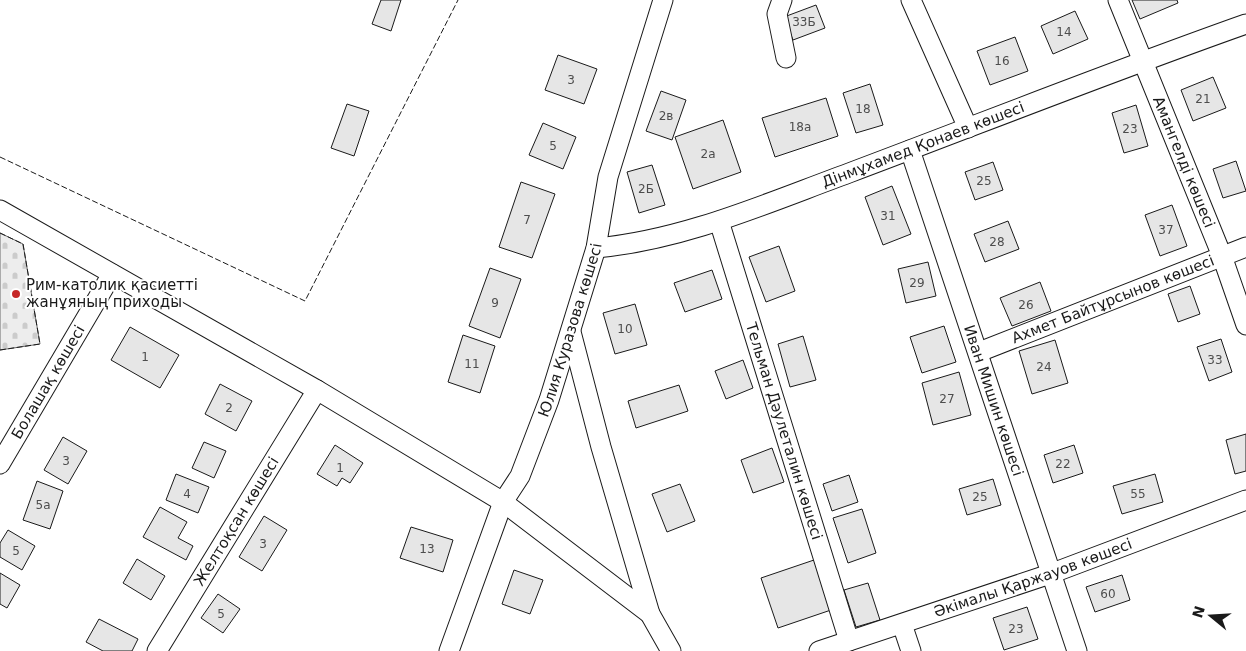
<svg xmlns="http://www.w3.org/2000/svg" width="1246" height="651" font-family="'DejaVu Sans',sans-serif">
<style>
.cemetery{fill:url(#cemetery-stones);stroke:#6a6a6a}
.building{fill:#e6e6e6;stroke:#1a1a1a}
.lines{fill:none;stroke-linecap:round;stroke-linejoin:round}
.minor-casing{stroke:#1a1a1a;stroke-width:21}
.minor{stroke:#fff;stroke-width:19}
.fence{stroke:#1a1a1a;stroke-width:1;stroke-dasharray:6 2.5;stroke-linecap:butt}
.poi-dot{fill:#c62828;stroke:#fff;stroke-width:2}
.labels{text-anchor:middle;stroke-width:4;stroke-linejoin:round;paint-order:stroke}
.number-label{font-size:12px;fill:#4d4d4d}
.street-label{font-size:15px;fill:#1a1a1a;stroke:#fff}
.poi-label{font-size:15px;fill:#1a1a1a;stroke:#fff;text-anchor:start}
</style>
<defs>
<pattern id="cemetery-stones" width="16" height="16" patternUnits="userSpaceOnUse" patternTransform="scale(1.25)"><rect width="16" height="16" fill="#ededed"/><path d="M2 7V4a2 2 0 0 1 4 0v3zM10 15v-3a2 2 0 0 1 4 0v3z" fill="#cbcbcb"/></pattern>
</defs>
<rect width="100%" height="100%" fill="#fff"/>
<!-- cemetery -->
<path class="cemetery" d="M0,233L23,244L40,344L0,350Z"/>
<!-- building -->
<g class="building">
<path d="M381,0H401L391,31L372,24Z"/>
<path d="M1132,0H1177L1178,3L1140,19Z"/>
<path d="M816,5L825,28L793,40L784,17Z"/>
<path d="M1075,11L1088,39L1053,54L1041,26Z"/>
<path d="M1015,37L1028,71L990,85L977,51Z"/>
<path d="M558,55L597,69L584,104L545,90Z"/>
<path d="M1213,77L1226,108L1193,121L1181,90Z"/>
<path d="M870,84L883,125L856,133L843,93Z"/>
<path d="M661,91L686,100L672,140L646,131Z"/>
<path d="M826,98L838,136L775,157L762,118Z"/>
<path d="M347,104L369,111L354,156L331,148Z"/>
<path d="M1136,105L1148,146L1124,153L1112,113Z"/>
<path d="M723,120L741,172L693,189L675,137Z"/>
<path d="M543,123L576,137L563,169L529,155Z"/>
<path d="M1236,161L1246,191L1223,198L1213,169Z"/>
<path d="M993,162L1003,190L975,200L965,172Z"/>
<path d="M652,165L665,205L639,213L627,172Z"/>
<path d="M521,182L555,194L532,258L499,247Z"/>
<path d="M892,186L911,234L883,245L865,197Z"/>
<path d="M1172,205L1187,246L1160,256L1145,215Z"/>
<path d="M1008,221L1019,249L985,262L974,234Z"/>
<path d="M779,246L795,291L766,302L749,257Z"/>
<path d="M928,262L936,296L906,303L898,269Z"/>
<path d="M490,268L521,279L500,338L469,326Z"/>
<path d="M712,270L722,299L685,312L674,283Z"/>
<path d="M1040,282L1051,311L1012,326L1000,298Z"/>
<path d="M1190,286L1200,314L1178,322L1168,294Z"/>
<path d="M635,304L647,345L615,354L603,313Z"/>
<path d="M944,326L956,362L922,373L910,337Z"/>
<path d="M130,327L179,355L160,388L111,360Z"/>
<path d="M463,335L495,346L480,393L448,382Z"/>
<path d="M803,336L816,380L790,387L778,344Z"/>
<path d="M1221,339L1232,372L1209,381L1197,347Z"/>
<path d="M1055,340L1068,383L1032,394L1019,351Z"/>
<path d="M743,360L753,388L726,399L715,371Z"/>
<path d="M959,372L971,415L933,425L922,383Z"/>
<path d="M220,384L252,401L236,431L205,414Z"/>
<path d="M679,385L688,411L636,428L628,401Z"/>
<path d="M1246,434V471L1235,474L1226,440Z"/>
<path d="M63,437L87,451L68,484L44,470Z"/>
<path d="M204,442L226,451L214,478L192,468Z"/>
<path d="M335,445L363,463L350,483L342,478L337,486L317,474Z"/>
<path d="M1074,445L1083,473L1053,483L1044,455Z"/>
<path d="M772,448L784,482L753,493L741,460Z"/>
<path d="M176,474L209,487L198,513L166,500Z"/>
<path d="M1155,474L1163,502L1122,514L1113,486Z"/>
<path d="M849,475L858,502L832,511L823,484Z"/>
<path d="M993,479L1001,505L967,515L959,489Z"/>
<path d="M37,481L63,491L50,529L23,520Z"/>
<path d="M680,484L695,521L667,532L652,494Z"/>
<path d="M160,507L187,522L178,538L193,546L186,560L143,537Z"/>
<path d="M862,509L876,553L848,563L833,518Z"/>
<path d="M264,516L287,530L262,571L239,557Z"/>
<path d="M411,527L453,540L443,572L400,558Z"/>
<path d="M8,530L35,546L22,570L0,557V543Z"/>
<path d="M137,559L165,576L151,600L123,583Z"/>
<path d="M814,560L831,610L778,628L761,578Z"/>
<path d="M514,570L543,580L530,614L502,604Z"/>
<path d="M0,573L20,585L7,608L0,604Z"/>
<path d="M1122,575L1130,600L1095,612L1086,587Z"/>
<path d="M868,583L880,620L856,627L844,590Z"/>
<path d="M218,594L240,609L223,633L201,618Z"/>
<path d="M1027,607L1038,639L1004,650L993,618Z"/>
<path d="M99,619L138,639L132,651H103L86,642Z"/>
</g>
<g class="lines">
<!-- minor casing -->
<g class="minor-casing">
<g id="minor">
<path d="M782,0L777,14L786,58"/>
<path d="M911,0L968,128"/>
<path id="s1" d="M1118,0L1222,256L1246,325"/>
<path id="s2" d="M910,150L1077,651"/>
<path d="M0,210L317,390L503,502L650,614L671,651"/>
<path id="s3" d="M719,221L849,641"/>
<path id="s4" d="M596,248C684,240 767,203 849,173C982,123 1113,71 1246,24"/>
<path d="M571,332L601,447L650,614"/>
<path id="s5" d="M979,352L1246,247"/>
<path id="s6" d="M0,464L112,274"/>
<path d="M902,624L911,651"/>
<path id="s7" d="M157,651L317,390"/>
<path id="s8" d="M449,651L503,502L520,476L549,400L596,248L608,177L663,0"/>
<path id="s9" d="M819,651L1050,574L1246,500"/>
</g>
</g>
<!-- minor -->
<use href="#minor" class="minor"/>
<!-- fence -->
<g class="fence">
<path d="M0,157L305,301L458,0"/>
<path d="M0,233L23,244L40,344L0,350"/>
</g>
</g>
<!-- markers -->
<circle class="poi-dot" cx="16" cy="294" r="5"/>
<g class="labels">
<!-- number labels -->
<g class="number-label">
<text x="804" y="26">33Б</text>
<text x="1064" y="36">14</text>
<text x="1002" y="65">16</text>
<text x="571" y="84">3</text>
<text x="1203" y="103">21</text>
<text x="863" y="113">18</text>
<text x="666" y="120">2в</text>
<text x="800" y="131">18а</text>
<text x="1130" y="133">23</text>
<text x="553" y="150">5</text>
<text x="708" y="158">2а</text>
<text x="984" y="185">25</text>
<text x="646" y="193">2Б</text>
<text x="888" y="220">31</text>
<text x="527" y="224">7</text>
<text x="1166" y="234">37</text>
<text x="997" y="246">28</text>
<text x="917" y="287">29</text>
<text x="495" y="307">9</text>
<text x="1026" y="309">26</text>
<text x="625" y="333">10</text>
<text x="145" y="361">1</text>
<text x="1215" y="364">33</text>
<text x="472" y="368">11</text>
<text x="1044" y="371">24</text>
<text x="947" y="403">27</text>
<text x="229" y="412">2</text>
<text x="66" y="465">3</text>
<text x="1063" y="468">22</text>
<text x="340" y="472">1</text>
<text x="187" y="498">4</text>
<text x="1138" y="498">55</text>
<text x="980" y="501">25</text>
<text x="43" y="509">5а</text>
<text x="263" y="548">3</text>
<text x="427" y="553">13</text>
<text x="16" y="555">5</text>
<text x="1108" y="598">60</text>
<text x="221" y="618">5</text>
<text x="1016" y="633">23</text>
</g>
<!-- street labels -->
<g class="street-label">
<text dy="5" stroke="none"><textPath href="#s4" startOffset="344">Дінмұхамед Қонаев көшесі</textPath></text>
<text dy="5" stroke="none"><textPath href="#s1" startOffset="175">Амангелді көшесі</textPath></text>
<text dy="5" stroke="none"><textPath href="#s5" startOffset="144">Ахмет Байтұрсынов көшесі</textPath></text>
<text dy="5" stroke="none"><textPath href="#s8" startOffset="344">Юлия Куразова көшесі</textPath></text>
<text dy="5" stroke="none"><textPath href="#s6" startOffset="95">Болашақ көшесі</textPath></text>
<text dy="5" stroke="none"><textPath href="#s2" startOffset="264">Иван Мишин көшесі</textPath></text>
<text dy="5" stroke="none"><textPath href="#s3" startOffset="220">Тельман Дәулеталин көшесі</textPath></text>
<text dy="5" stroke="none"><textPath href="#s7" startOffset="152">Желтоқсан көшесі</textPath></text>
<text dy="5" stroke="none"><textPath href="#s9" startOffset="226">Әкімалы Қаржауов көшесі</textPath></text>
</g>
<!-- poi labels -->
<g class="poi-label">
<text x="26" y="290">Рим-католик қасиетті<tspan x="26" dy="17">жанұяның приходы</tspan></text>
</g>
</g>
<!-- north arrow -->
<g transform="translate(1211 616) rotate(288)" stroke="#ffffff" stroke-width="4" paint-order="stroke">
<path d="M0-4L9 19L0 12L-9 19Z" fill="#1a1a1a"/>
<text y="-8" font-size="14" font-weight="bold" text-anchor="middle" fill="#1a1a1a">N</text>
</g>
</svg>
